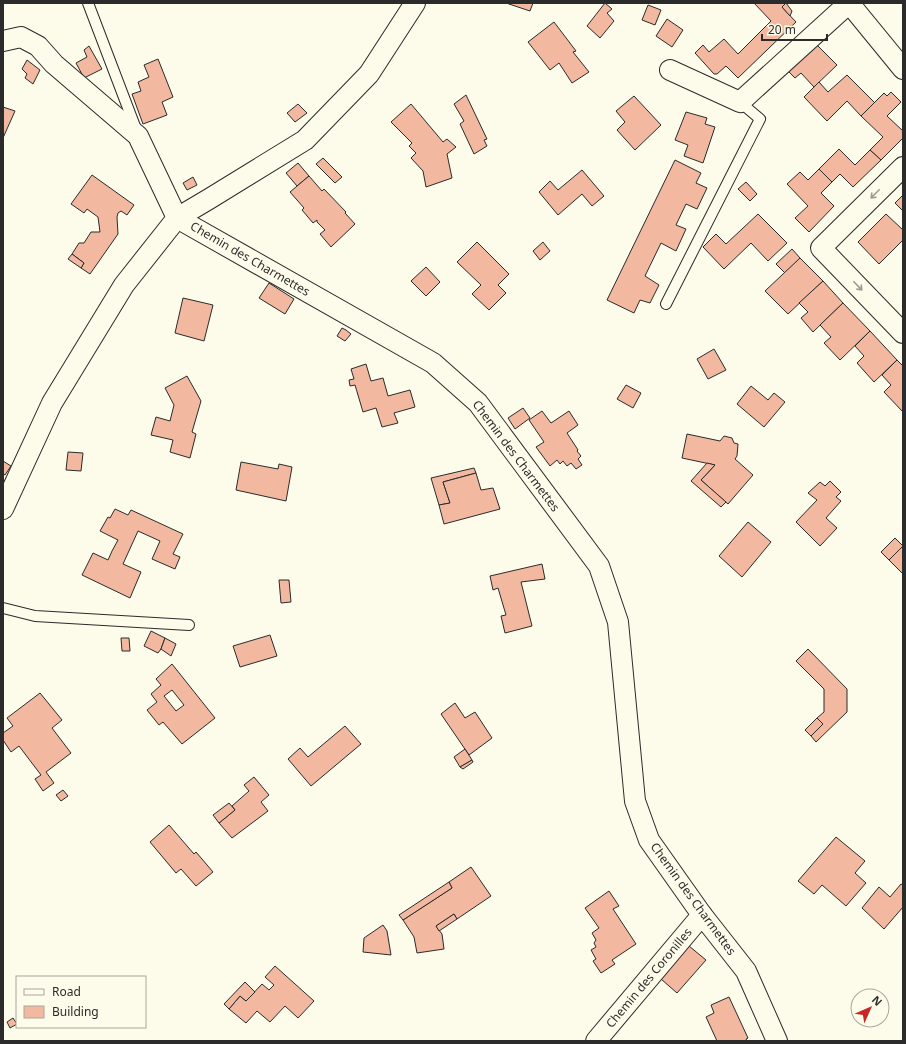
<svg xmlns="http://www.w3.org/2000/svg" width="906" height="1044" font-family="'Noto Sans',sans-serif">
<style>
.building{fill:#f2b8a0;stroke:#2b2b2b;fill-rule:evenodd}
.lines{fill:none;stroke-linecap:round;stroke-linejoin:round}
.service-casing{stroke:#2b2b2b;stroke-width:12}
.minor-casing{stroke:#2b2b2b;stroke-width:22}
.service{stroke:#fdfbea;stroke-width:10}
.minor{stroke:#fdfbea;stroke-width:20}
.oneway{stroke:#9e9d94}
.labels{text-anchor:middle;stroke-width:3;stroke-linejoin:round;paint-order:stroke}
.street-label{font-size:12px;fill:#2b2b2b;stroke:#fdfbea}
</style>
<rect width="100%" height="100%" fill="#fdfbea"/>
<!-- building -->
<g class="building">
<path d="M506,3H533L530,11Z"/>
<path d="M605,3L612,9L607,13L614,21L600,38L587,26Z"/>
<path d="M754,3H786L782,7L796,22L738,78L726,66L717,74H714L695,53L703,45L709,52L724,39L738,54L771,21Z"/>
<path d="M786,3L792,11L790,16L782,7Z"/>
<path d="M648,5L661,10L655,25L642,20Z"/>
<path d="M667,19L683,30L672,47L656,36Z"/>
<path d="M554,22L576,51L573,52L589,72L572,83L559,63L550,70L528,42Z"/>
<path d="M813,41L837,65L814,87L801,73L795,78L785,68Z"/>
<path d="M89,46L102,69L84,78L76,63L87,57L84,50Z"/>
<path d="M158,59L173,97L162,102L167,115L143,124L132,94L141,91L138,82L149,77L144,65Z"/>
<path d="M27,60L40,70L33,84L25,78L27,74L22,69Z"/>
<path d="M847,75L875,103L861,116L847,101L827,121L804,97L819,82L828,92Z"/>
<path d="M891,92L901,102L887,116L903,131V138L881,160L870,150L883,137L861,116L884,93L887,96Z"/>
<path d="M466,95L487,139L484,140L487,146L474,154L460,124L464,121L454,104Z"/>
<path d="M634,96L661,125L635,150L617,130L625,122L616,111Z"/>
<path d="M298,104L307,113L295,122L287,113Z"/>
<path d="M411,104L443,142L447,139L456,147L447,154L452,178L426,187L423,171L411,158L416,153L409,146L412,143L391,122Z"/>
<path d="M3,107L15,111L3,138Z"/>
<path d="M686,112L707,118L705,124L715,127L703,163L684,156L688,145L675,140Z"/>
<path d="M839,149L855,165L870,150L881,160L853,187L840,174L832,182L819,169Z"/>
<path d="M323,158L342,177L335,183L316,164Z"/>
<path d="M675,160L701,173L696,183L707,188L697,209L686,204L676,225L686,229L676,251L661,243L645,276L659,285L650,303L640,300L634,313L607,300Z"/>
<path d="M298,163L309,176L297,186L286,173Z"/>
<path d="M819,169L832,182L821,193L834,206L809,232L795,218L808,206L787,184L800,172L808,180Z"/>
<path d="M582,170L604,196L592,206L582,194L558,215L539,192L550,181L558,190Z"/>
<path d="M92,175L134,205L127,215L121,211L118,213L117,217L118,234L90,274L81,268L84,263L72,254L79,243H84L91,232H100L98,217L87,209L84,213L71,204Z"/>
<path d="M309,176L322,191L324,189L346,212L345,213L355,224L331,247L320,234L325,230L317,222V220L313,223L302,210L304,208L290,192Z"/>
<path d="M193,177L197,185L187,190L183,183Z"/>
<path d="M746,182L757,194L750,201L738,189Z"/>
<path d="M903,195V211L895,203Z"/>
<path d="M758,214L787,243L768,261L751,243L724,269L703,247L716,234L726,244Z"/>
<path d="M886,214L903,230V240L879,264L858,242Z"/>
<path d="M477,242L509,274L498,285L506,293L489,310L472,294L481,285L457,262Z"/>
<path d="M543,242L550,251L540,260L533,251Z"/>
<path d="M792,249L800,258L785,273L776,264Z"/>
<path d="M72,254L84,263L81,268L68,259Z"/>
<path d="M800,258L823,281L788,314L765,291Z"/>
<path d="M426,267L440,282L426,296L411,281Z"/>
<path d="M823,281L843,303L813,332L801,318L808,312L799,303Z"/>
<path d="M269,283L294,299L285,314L259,298Z"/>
<path d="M183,298L213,305L204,341L175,333Z"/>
<path d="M843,303L870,331L840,360L824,343L831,337L820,325Z"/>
<path d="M342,328L346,330L351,334L345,341L337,336Z"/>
<path d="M870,331L897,360L874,382L857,363L864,356L855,346Z"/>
<path d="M714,349L726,370L708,379L697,359Z"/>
<path d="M897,360L903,366V409L902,411L884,392L891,385L882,375Z"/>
<path d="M366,364L371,381L383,378L388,396L410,390L415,407L394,413L398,423L382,427L376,408L363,412L355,385L350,386L349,380L354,379L351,369Z"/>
<path d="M187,376L201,401L192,432L196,434L190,458L170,452L173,440L151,435L156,417L170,421L174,405L165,388Z"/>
<path d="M626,385L641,393L633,408L617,399Z"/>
<path d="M751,386L768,400L774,393L785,402L764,427L737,404Z"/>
<path d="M523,408L530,418L515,429L508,418Z"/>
<path d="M542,411L551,423L569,411L578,425L567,433L578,450L577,451L581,456L578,459L582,465L576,469L571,463L567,466L563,461L560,464L557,460L550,466L536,447L544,442L529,420Z"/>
<path d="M687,434L720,441L724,436L732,438L734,443L738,444L737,456L735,459L753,475L728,504L701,480L715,465L682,458Z"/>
<path d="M68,452L83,453L81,471L66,470Z"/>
<path d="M3,461L11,466L5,475L3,474Z"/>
<path d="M241,462L278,469L279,464L292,467L286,501L236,490Z"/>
<path d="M707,463L715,465L701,480L726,502L721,507L691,481Z"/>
<path d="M474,468L476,473L443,482L450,503L439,505L431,478Z"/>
<path d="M476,473L481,490L493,488L500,509L444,524L439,505L450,503L443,482Z"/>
<path d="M830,481L841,492L836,497L841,501L826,518L837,528L820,546L796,522L817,500L808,493L820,482L825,486Z"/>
<path d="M115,509L128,515L131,510L183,534L173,554L180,557L175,569L152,559L160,541L138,531L123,564L141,572L130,598L82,575L93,553L108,560L112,551L118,540L100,531L108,517L110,518Z"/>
<path d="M748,522L771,542L742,577L719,556Z"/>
<path d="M895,538L903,546L889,560L881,552Z"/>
<path d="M903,546V574L889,560Z"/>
<path d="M542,564L545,579L521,582L532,626L505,633L501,616L506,615L498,588L493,590L490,576Z"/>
<path d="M279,580H289L291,602L281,603Z"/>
<path d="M151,631L165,638L161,649L158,653L144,646Z"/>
<path d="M270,635L277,656L240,667L233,646Z"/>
<path d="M121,638H129L130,651H122Z"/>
<path d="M165,638L176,644L171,656L161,649Z"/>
<path d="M808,649L847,689V712L816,742L811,736L823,724L817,718L824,712V689L796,661Z"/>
<path d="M172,664L215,718L182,744L163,722L159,725L147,710L157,702L151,694L161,685L156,679ZM172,690L184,705L176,711L164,696Z"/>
<path d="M40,693L62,720L52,728L71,753L46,772L54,783L43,791L35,779L41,775L19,746L11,752L3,740V733L13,726L7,718Z"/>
<path d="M455,703L465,718L475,712L492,738L469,755L441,714Z"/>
<path d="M817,718L823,724L811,736L805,730Z"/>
<path d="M345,726L361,744L311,786L288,759L300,748L308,757Z"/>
<path d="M465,749L472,760L460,767L454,757Z"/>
<path d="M472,760L473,762L463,769L460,767Z"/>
<path d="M254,777L269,795L261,802L268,811L232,838L219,823L235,810L232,806L249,791L244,785Z"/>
<path d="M63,790L68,796L61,801L56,795Z"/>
<path d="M229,803L235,810L219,823L213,815Z"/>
<path d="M169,825L194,854L196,852L213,872L196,886L181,869L176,873L150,842Z"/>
<path d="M836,837L865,861L855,873L866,883L846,906L822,885L814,894L798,881Z"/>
<path d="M471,867L491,896L457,919L454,914L436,926L442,934L444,949L417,953L414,937L403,920L452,888L449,882Z"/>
<path d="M449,882L452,888L403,920L399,915Z"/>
<path d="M901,884L903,885V907L884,929L862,908L879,887L890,897Z"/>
<path d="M609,891L619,906L613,909L636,944L612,960L615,964L601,973L593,961L596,959L591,950L596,947L594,943L596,940L592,933L599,928L585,908Z"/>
<path d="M454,914L457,919L439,931L436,926Z"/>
<path d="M383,925L387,931L391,955L363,952L364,938Z"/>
<path d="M689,946L706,960L677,993L661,979Z"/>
<path d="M275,966L314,1001L298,1018L285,1006L270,1022L257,1011L246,1023L229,1009L240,996L246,1001L262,984L269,990L274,985L265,977Z"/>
<path d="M245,982L255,992L246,1001L240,996L229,1009L224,1004Z"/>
<path d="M729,997L748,1038L746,1039L747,1041H717L706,1017L714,1013L711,1005Z"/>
<path d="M13,1018L17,1024L10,1028L7,1022Z"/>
</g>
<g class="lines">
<!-- service casing -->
<g class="service-casing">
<g id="service">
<path d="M88,3L136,129"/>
<path d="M666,304L760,119L740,102"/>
<path d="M3,608L35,616L189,625"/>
</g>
</g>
<!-- minor casing -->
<g class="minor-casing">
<g id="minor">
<path d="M849,3L903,69"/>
<path d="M3,41L21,37L38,46L54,64L138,136L177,218L433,363L478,403L599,566L618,622L635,801L649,840L702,915L746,971L777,1041"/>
<path d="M670,70L740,102L849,3"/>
<path d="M903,167L821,248L903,333"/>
<path d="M3,509L52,403L124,285L177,218L209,199L305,140L369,74L415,3"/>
<path d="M596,1041L702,915"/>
</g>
</g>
<!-- service -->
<use href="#service" class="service"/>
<!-- minor -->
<use href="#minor" class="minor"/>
</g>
<!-- one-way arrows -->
<defs><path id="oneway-shaft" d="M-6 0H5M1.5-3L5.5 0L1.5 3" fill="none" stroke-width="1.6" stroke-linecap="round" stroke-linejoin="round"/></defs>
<g class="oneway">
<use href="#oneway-shaft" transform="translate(875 194) rotate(135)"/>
<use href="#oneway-shaft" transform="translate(858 286) rotate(46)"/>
</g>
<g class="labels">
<!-- street labels -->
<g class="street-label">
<text transform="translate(250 259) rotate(30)" y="4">Chemin des Charmettes</text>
<text transform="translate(516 456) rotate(53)" y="4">Chemin des Charmettes</text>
<text transform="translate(693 899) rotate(54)" y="4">Chemin des Charmettes</text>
<text transform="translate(649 978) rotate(-50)" y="4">Chemin des Coronilles</text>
</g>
</g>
<!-- border -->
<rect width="906" height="1044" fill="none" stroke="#2b2b2b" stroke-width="8"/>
<!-- legend -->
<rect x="16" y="976" width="130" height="52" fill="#fdfbea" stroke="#a9a89e"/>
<rect x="24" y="989" width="20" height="6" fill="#fdfbea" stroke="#a9a89e"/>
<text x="52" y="996" font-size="12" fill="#2b2b2b">Road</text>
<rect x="24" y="1006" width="20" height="12" fill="#f2b8a0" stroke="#a9a89e"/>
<text x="52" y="1016" font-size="12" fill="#2b2b2b">Building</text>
<!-- north arrow -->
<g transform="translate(870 1008) rotate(45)"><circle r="19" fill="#fdfbea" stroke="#a9a89e"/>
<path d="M0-3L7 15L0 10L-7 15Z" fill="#c62828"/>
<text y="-6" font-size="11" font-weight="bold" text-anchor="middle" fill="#2b2b2b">N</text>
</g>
<!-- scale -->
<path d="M762 34v6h65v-6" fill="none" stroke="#2b2b2b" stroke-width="2"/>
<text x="768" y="34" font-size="12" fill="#2b2b2b" stroke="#fdfbea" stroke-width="3" paint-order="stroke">20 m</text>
</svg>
